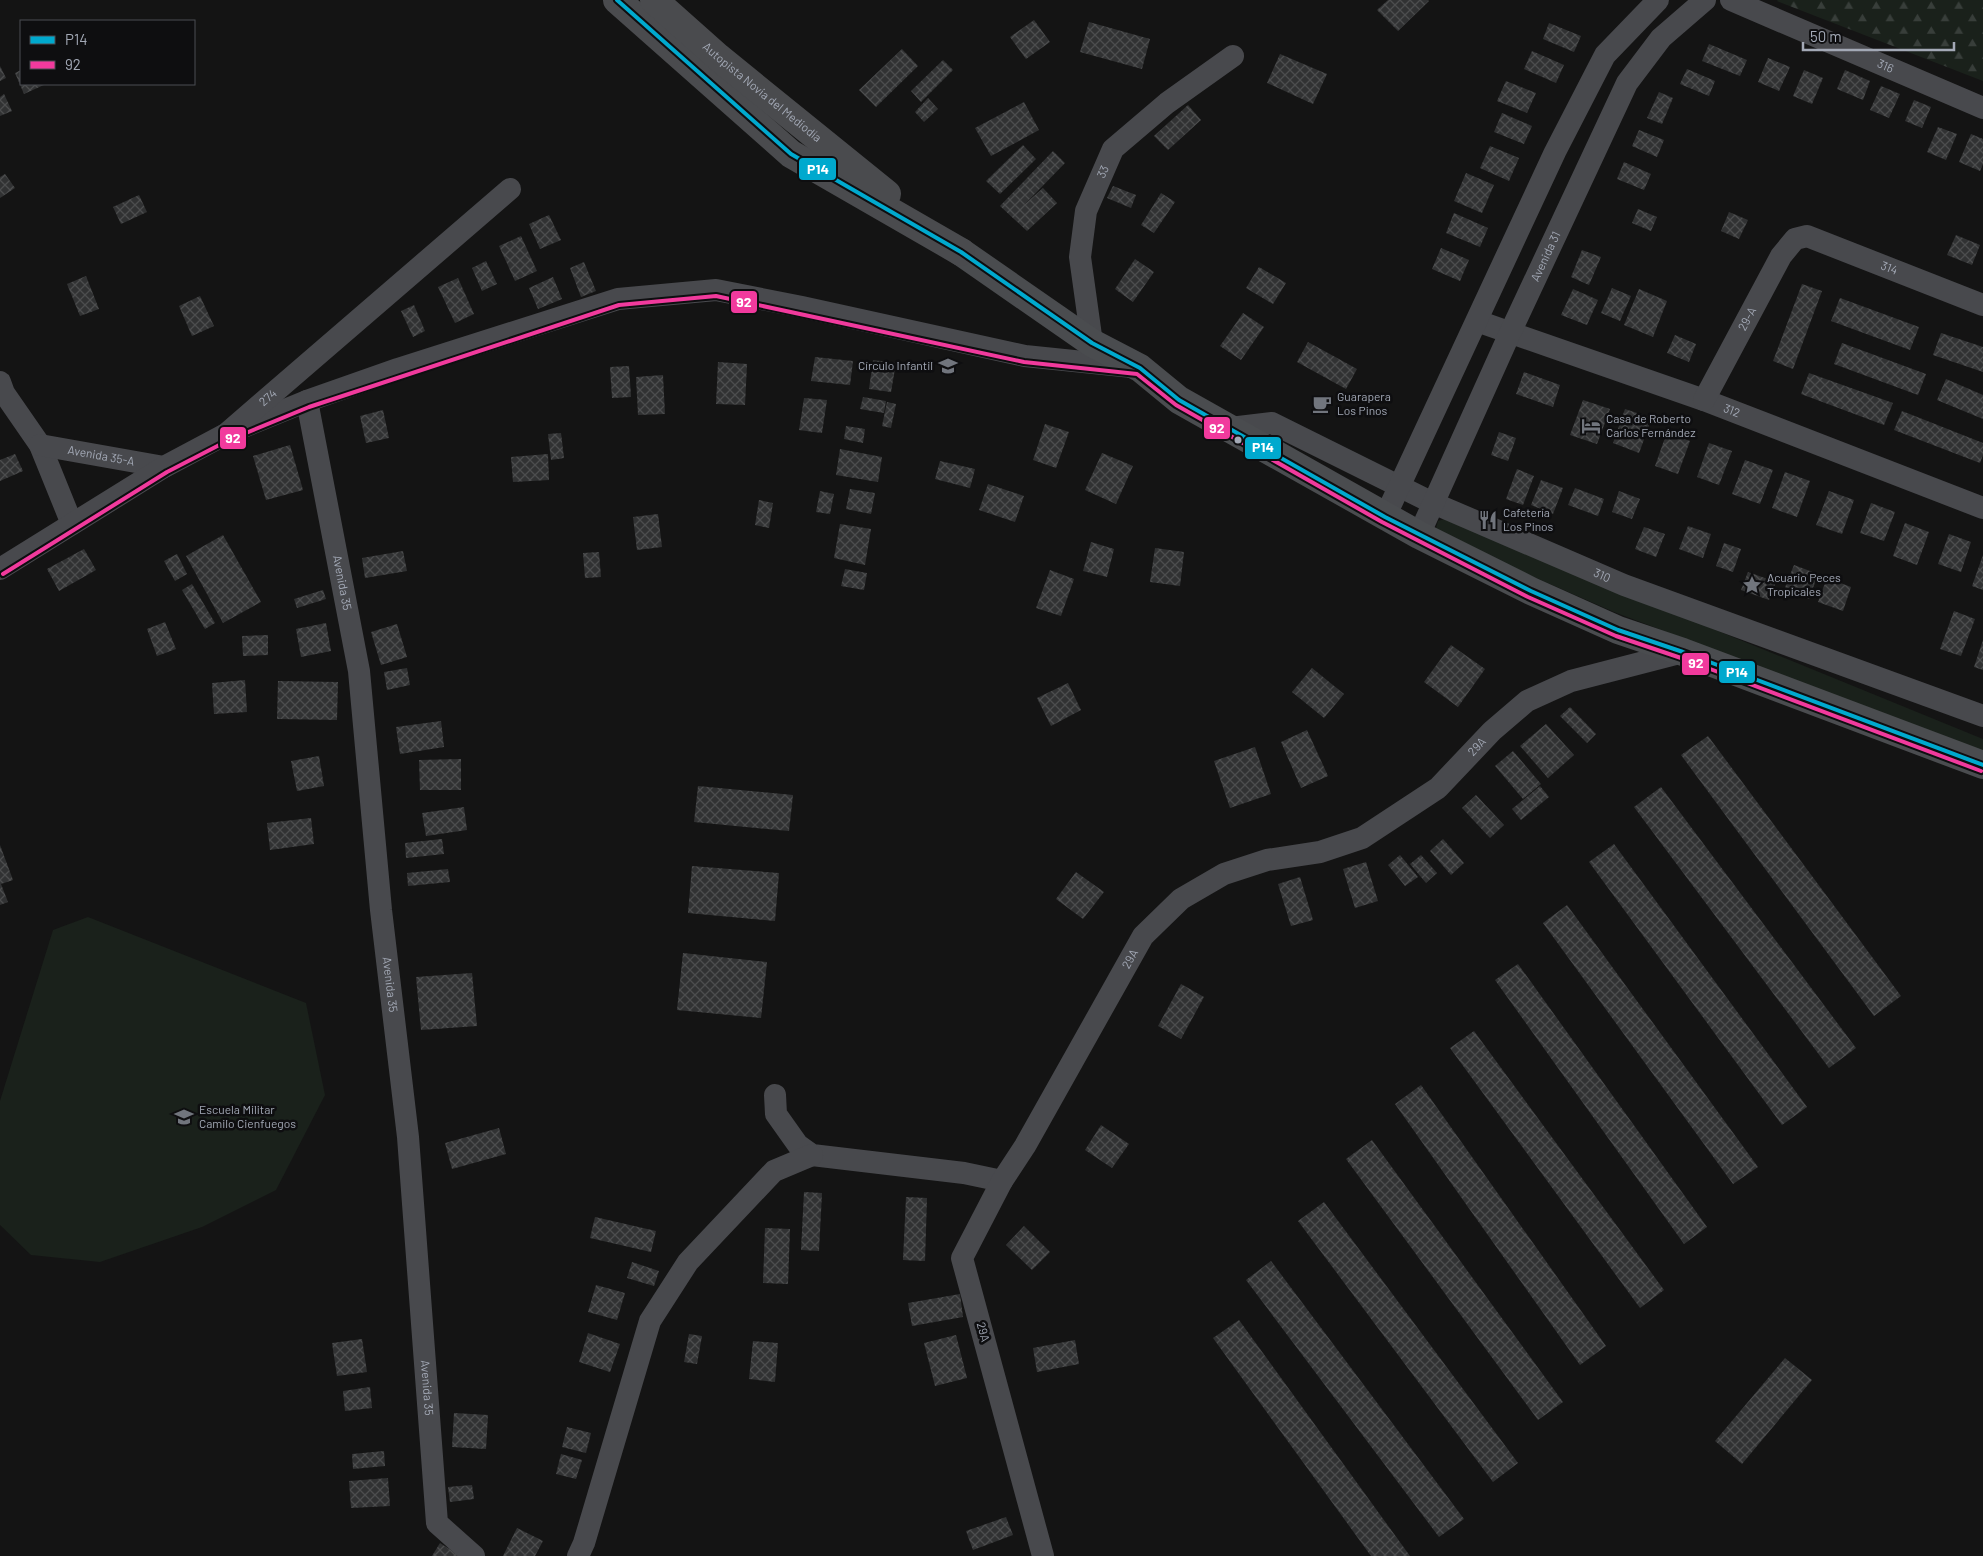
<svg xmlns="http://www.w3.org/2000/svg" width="1983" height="1556" font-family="Barlow,sans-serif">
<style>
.green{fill:#1a211b}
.forest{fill:url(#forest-firs)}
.building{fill:url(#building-cross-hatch)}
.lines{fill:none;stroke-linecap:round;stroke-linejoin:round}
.minor{stroke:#48494d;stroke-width:22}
.major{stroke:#4a4c4f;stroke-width:28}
.highway{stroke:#4a4b4e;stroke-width:28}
.bus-1-casing{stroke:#0e0e10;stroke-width:8}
.bus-2-casing{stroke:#0e0e10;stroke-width:8}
.bus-1{stroke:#00a9ce;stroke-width:4}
.bus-2{stroke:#f13a9d;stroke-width:4}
.bus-dot{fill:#a3a9b6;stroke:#0e0e10;stroke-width:2}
.labels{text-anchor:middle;stroke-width:5;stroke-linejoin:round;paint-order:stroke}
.street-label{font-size:12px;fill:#a3a9b6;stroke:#0e0e10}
.poi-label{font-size:12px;fill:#a3a9b6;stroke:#0e0e10;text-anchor:start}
.line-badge{stroke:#0e0e10;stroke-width:2}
.badge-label{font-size:14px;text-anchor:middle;font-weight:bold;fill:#fff}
</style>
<defs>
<pattern id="forest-firs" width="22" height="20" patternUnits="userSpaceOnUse" patternTransform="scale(1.25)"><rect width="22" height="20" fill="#1a211b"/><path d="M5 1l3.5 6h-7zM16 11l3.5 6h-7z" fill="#383e3a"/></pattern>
<pattern id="building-cross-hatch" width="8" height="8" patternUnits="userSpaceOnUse" patternTransform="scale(1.25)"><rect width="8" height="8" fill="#313233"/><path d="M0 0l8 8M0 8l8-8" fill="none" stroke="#4c4d4e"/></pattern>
</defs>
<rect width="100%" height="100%" fill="#141414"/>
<!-- green -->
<g class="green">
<path d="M1444,519L1983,739V752L1614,612L1437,535L1435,532L1438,521Z"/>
<path d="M88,917L306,1003L325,1095L276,1190L202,1227L100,1262L31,1255L0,1225V1101L53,930Z"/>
</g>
<!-- forest -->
<path class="forest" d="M1778,0H1983V81L1777,1Z"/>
<!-- building -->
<g class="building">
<path d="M1388,0H1428L1429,1L1398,31L1377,10Z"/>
<path d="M1034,20L1050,42L1026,59L1010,37Z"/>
<path d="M1089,22L1150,39L1142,69L1080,52Z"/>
<path d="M1549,23L1581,36L1574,52L1543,39Z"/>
<path d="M1709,44L1747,60L1740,76L1702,61Z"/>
<path d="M902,49L918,66L876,107L859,90Z"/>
<path d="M1532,51L1564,65L1556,83L1524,69Z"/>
<path d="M1280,54L1327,74L1313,104L1267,83Z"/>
<path d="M1768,58L1790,67L1779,91L1758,82Z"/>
<path d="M943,60L953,70L921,102L911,91Z"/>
<path d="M0,66L6,78L0,81Z"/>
<path d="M1687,69L1715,81L1709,96L1680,84Z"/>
<path d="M21,70V84H46L24,94L15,73Z"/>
<path d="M1804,70L1823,78L1812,104L1793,96Z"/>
<path d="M1845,70L1870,81L1863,100L1837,89Z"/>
<path d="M1506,81L1536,93L1527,113L1497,101Z"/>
<path d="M1881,86L1900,94L1889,118L1870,110Z"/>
<path d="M1659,92L1673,98L1662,124L1647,118Z"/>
<path d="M4,94L12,111L0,116V97Z"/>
<path d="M928,98L938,109L924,122L915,112Z"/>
<path d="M1914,100L1931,107L1922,128L1905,121Z"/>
<path d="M1024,102L1039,130L991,156L975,128Z"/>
<path d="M1188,105L1201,120L1168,150L1154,136Z"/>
<path d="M1502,113L1532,126L1524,144L1494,132Z"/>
<path d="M1938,127L1957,134L1946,160L1927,152Z"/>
<path d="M1639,130L1664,140L1657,157L1632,146Z"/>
<path d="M1971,134L1983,139V164L1980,171L1959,162Z"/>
<path d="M1023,145L1036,159L1000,194L986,181Z"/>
<path d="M1490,146L1519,158L1509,181L1480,168Z"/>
<path d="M1053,151L1065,163L1024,205L1043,188L1057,203L1027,231L1000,206Z"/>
<path d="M1624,162L1651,174L1644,190L1617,179Z"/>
<path d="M1466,173L1494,185L1482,213L1454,201Z"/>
<path d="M5,174L15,188L0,198V177Z"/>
<path d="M1113,186L1136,195L1131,208L1107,198Z"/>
<path d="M1161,193L1175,202L1154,233L1141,225Z"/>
<path d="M139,195L147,212L121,224L113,207Z"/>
<path d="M1638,209L1657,217L1651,231L1632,223Z"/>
<path d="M1729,212L1748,220L1739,239L1721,231Z"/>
<path d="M1454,213L1488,228L1480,247L1446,233Z"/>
<path d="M549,215L561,240L540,249L529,224Z"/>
<path d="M1956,235L1980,245L1972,265L1947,255Z"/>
<path d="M521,236L537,271L515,281L499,246Z"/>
<path d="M1441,248L1469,260L1460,281L1432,269Z"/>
<path d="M1582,250L1601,257L1589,285L1571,277Z"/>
<path d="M1135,259L1154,272L1133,302L1115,289Z"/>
<path d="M486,261L497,284L482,291L472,268Z"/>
<path d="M584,262L596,291L581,297L570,268Z"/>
<path d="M1259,267L1286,283L1273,304L1246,288Z"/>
<path d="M86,276L99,309L80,316L67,284Z"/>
<path d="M553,277L562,299L538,309L529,288Z"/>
<path d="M458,278L474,314L455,323L438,287Z"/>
<path d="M1802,284L1822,291L1793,369L1773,361Z"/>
<path d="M1612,288L1631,296L1620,321L1601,313Z"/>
<path d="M1573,289L1598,300L1587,325L1561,315Z"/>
<path d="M1639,289L1667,301L1653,337L1624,325Z"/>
<path d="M200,296L214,326L192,336L179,306Z"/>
<path d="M1840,298L1919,327L1910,350L1831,321Z"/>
<path d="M414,305L425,331L413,337L401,311Z"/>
<path d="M1243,313L1264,327L1241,360L1220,346Z"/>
<path d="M1941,333L1983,347V372L1933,355Z"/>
<path d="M1675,335L1696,344L1689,362L1667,353Z"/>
<path d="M1308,342L1357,369L1346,389L1297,362Z"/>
<path d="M1842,343L1926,374L1918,395L1834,364Z"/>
<path d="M815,357L853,361L850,385L811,381Z"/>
<path d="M873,360L896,363L891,392L869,389Z"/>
<path d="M718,362L747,364L745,405L716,404Z"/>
<path d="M629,366L631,397L612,398L610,367Z"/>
<path d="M1524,372L1560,385L1553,407L1516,394Z"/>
<path d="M1809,373L1893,403L1884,425L1801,394Z"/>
<path d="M663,375L665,414L638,415L636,377Z"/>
<path d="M1946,379L1983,395V419L1937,400Z"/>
<path d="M863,397L886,401L884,413L860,409Z"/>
<path d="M804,398L827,400L822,433L799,430Z"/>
<path d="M1583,400L1610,409L1597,444L1570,435Z"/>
<path d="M887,402L896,404L891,428L882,426Z"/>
<path d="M1625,409L1652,418L1639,453L1613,443Z"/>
<path d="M383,410L389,438L366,443L360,416Z"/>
<path d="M1902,411L1983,443V455L1980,463L1894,430Z"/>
<path d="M1045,424L1069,432L1056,468L1033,460Z"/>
<path d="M846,426L865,429L863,443L844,439Z"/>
<path d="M1499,432L1516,438L1508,461L1491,455Z"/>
<path d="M1667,432L1690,441L1678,474L1655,466Z"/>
<path d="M561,433L564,458L551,460L548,434Z"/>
<path d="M1709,443L1732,451L1719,485L1697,477Z"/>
<path d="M290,445L303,490L266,500L253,456Z"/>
<path d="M840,449L882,457L878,482L836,475Z"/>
<path d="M1102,453L1133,466L1116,504L1085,490Z"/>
<path d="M15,454L23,471L0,481V460Z"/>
<path d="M548,454L549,480L513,482L511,457Z"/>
<path d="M1745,460L1773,470L1760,504L1732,494Z"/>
<path d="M940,461L975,469L970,488L935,479Z"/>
<path d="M1517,469L1534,476L1523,505L1506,499Z"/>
<path d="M1785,472L1810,481L1797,517L1772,508Z"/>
<path d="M1541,480L1563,488L1553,514L1531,505Z"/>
<path d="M988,484L1024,496L1015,522L979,510Z"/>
<path d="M1575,488L1604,499L1598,516L1568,505Z"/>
<path d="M850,489L875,493L871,514L846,509Z"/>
<path d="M820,491L834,494L830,514L816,512Z"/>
<path d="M1619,491L1640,499L1632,519L1612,512Z"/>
<path d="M1829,491L1854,500L1842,534L1816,525Z"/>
<path d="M759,500L773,503L769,528L755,525Z"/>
<path d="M1871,503L1895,512L1884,541L1860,533Z"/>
<path d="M658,514L662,547L637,550L633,517Z"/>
<path d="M1905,523L1929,532L1917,565L1893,556Z"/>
<path d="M840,524L871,529L865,565L834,558Z"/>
<path d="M1688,526L1711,534L1703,558L1679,549Z"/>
<path d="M1644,527L1665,534L1656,557L1635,549Z"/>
<path d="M1949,534L1971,542L1961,572L1938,564Z"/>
<path d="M223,535L261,602L223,623L186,556Z"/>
<path d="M1091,542L1114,549L1107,577L1083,571Z"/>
<path d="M1724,543L1741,549L1733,572L1716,566Z"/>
<path d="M1155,548L1184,552L1180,586L1150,582Z"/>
<path d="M84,549L96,570L59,591L47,569Z"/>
<path d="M403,551L407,571L365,578L362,558Z"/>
<path d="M599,552L601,577L585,578L583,553Z"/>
<path d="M177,554L187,574L175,581L164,561Z"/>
<path d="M1983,555V590L1972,586Z"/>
<path d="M1794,565L1818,574L1809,599L1784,590Z"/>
<path d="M845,569L867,573L864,590L841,586Z"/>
<path d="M1050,570L1074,579L1061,616L1036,608Z"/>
<path d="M1748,572L1776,582L1769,600L1741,590Z"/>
<path d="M1827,578L1851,587L1843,611L1818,602Z"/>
<path d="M192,584L215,623L205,629L182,590Z"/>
<path d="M323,590L326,599L297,608L294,599Z"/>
<path d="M1954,611L1975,619L1961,656L1940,649Z"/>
<path d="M165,622L176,649L157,656L147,629Z"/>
<path d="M326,623L331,651L301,657L296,629Z"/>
<path d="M397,624L407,657L381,665L371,632Z"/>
<path d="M268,635V655L243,656L242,636Z"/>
<path d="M1983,640V670L1974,667Z"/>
<path d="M1451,645L1485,669L1458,707L1424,682Z"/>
<path d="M407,668L410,685L387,690L384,672Z"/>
<path d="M1312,668L1344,694L1324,718L1292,692Z"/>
<path d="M245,680L247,712L214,714L212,683Z"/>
<path d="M278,681L338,682L337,720L277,719Z"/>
<path d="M1068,683L1081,710L1051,726L1037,698Z"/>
<path d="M1570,707L1596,734L1587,743L1560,716Z"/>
<path d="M441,721L444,747L400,754L396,727Z"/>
<path d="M1546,724L1574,755L1548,778L1520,746Z"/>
<path d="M1307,730L1328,776L1301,788L1281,742Z"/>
<path d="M1708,736L1901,996L1874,1016L1681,755Z"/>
<path d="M1255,747L1271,794L1230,808L1214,761Z"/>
<path d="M1513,751L1541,784L1523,799L1495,766Z"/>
<path d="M319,756L324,786L297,791L291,761Z"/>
<path d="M461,759V790H420L419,760Z"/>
<path d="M698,786L793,795L789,831L694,822Z"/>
<path d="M1540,786L1549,797L1521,820L1512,809Z"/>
<path d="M1661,787L1856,1048L1829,1068L1634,807Z"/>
<path d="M1476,795L1504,825L1490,838L1462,808Z"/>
<path d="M464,807L467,830L426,836L422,813Z"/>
<path d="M311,818L314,844L270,850L267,823Z"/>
<path d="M442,839L444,854L406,858L405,843Z"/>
<path d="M1443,839L1464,863L1451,875L1430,851Z"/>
<path d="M1614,844L1807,1107L1782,1125L1589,862Z"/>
<path d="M0,845L13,880L1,884L8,902L0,905Z"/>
<path d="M1400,855L1418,877L1405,886L1388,865Z"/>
<path d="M1421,855L1437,873L1426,883L1410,864Z"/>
<path d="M1366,862L1378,901L1355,908L1343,869Z"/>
<path d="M692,866L779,873L775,921L688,913Z"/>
<path d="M448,869L450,882L408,886L407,873Z"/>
<path d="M1076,872L1104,892L1083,919L1056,899Z"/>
<path d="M1300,877L1313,920L1291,926L1278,884Z"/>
<path d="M1567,905L1758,1167L1733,1184L1543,923Z"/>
<path d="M683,953L767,962L761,1018L677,1010Z"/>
<path d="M1518,964L1707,1227L1684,1244L1495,980Z"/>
<path d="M472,973L477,1026L421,1030L416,977Z"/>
<path d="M1181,984L1204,997L1181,1039L1158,1026Z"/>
<path d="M1474,1031L1664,1290L1640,1308L1450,1048Z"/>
<path d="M1421,1085L1606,1346L1580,1365L1395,1104Z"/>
<path d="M1101,1125L1129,1144L1112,1168L1085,1150Z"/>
<path d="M499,1128L506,1154L452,1169L445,1143Z"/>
<path d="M1372,1140L1563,1402L1538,1420L1346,1159Z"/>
<path d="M804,1192L822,1193L819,1251L801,1250Z"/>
<path d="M906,1197L927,1198L925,1261L903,1260Z"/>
<path d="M1324,1202L1518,1463L1493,1482L1298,1221Z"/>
<path d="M595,1217L656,1231L651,1252L590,1238Z"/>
<path d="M1024,1226L1050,1252L1032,1270L1006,1245Z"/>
<path d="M765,1228L790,1229L788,1284L763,1283Z"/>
<path d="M1271,1261L1464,1519L1439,1537L1246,1280Z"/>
<path d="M632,1262L659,1271L654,1286L627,1278Z"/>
<path d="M596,1285L625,1293L617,1320L588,1312Z"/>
<path d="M960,1294L963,1317L912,1326L908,1303Z"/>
<path d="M1239,1320L1410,1556H1371L1213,1338Z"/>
<path d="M588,1333L620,1344L610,1372L579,1362Z"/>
<path d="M689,1334L702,1336L697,1364L684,1362Z"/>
<path d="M956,1335L967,1378L935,1386L924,1343Z"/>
<path d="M362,1339L367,1372L337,1376L332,1343Z"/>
<path d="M1075,1340L1079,1364L1037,1372L1033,1348Z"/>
<path d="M753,1341L778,1343L775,1382L749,1379Z"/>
<path d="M1785,1358L1812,1380L1742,1464L1715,1441Z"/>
<path d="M370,1387L372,1408L345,1411L343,1391Z"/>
<path d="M454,1413L488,1415L486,1449L452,1447Z"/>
<path d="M567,1427L591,1433L586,1453L562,1447Z"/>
<path d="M384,1451L385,1466L353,1469L352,1454Z"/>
<path d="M561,1454L582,1460L576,1479L556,1474Z"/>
<path d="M388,1478L390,1506L351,1508L349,1481Z"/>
<path d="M472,1485L474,1499L450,1502L448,1487Z"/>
<path d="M1006,1517L1013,1535L973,1550L966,1531Z"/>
<path d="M517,1528L543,1541L535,1556H503Z"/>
<path d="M440,1543L460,1556H432Z"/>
</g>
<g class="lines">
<!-- minor -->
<g class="minor">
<path id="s1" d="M1731,0L1983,108"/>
<path id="s2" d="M1477,321L1704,400L1983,508"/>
<path id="s3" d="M1092,343L1080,257L1086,211L1113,149L1167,103L1233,56"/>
<path d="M0,382L4,393L40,445L72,524"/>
<path id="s4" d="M1704,400L1781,256L1795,239L1807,236L1983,305"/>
<path id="s5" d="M307,401L359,671L381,910L408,1137L437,1523L474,1556"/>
<path id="s6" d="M1230,428L1272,423L1433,503L1624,585L1983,716"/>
<path d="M226,434L307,401L398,369L618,299L716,290L802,307L1025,356L1132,367"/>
<path id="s7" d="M40,445L164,467"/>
<path d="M1385,517L1555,152L1605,55L1658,0"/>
<path id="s8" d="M1419,535L1510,333L1627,83L1661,38L1705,0"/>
<path id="s9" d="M0,569L164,467L226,434L510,189"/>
<path d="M775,1095L776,1114L798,1145L812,1155L964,1173L1002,1181"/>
<path d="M578,1556L584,1543L650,1321L688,1262L774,1171L812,1155"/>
<path id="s10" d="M1043,1556L962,1258L1002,1181L1025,1146L1143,936L1181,899L1224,874L1267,860L1320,852L1362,838L1438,788L1492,731L1527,701L1571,681L1683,652"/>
</g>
<!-- major -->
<path class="major" d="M961,252L1092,343L1140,368L1179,400L1419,535L1531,591L1618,630L1683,652L1983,765"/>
<!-- highway -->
<g class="highway">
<path d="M617,0L791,154L961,252"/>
<path id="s11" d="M654,0L718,57L887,194"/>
</g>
<!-- bus-1 casing -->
<g class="bus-1-casing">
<path id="bus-1" d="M617,0L791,154L961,252L1092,343L1140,368L1179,400L1385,517L1531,591L1618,630L1683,652L1983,765"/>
</g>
<!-- bus-2 casing -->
<g class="bus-2-casing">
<path id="bus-2" d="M3,574L167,472L229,440L309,407L619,305L716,296L1024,362L1137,374L1176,405L1382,522L1528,597L1616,636L1681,658L1981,771"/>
</g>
<!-- bus-1 -->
<use href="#bus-1" class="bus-1"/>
<!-- bus-2 -->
<use href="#bus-2" class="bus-2"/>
</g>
<!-- icons -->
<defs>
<g id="school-bare" transform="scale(1.5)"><path d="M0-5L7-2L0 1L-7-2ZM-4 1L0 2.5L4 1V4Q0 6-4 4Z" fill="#71757d" stroke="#0e0e10" stroke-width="2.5" paint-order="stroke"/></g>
<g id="cafe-bare" transform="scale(1.5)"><path d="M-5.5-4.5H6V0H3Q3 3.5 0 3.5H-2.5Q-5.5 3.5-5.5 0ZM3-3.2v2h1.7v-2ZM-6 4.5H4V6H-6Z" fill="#71757d" stroke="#0e0e10" stroke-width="2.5" paint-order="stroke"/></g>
<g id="hotel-bare" transform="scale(1.5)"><path d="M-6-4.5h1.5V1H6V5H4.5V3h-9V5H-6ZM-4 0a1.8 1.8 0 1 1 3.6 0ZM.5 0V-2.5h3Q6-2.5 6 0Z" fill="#71757d" stroke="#0e0e10" stroke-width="2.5" paint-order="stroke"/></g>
<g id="restaurant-bare" transform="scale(1.5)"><path d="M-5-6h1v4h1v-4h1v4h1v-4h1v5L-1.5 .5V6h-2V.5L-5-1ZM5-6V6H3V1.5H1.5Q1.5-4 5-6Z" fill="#71757d" stroke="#0e0e10" stroke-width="2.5" paint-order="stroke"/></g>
<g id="sight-bare" transform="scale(1.5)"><path d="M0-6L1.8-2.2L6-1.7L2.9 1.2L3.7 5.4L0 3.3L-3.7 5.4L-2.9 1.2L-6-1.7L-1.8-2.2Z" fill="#71757d" stroke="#0e0e10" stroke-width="2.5" paint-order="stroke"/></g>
</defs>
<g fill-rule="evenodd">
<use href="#school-bare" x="948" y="366"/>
<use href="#cafe-bare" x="1322" y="404"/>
<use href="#hotel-bare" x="1591" y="426"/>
<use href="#restaurant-bare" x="1488" y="520"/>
<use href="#sight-bare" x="1752" y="585"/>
<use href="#school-bare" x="184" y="1117"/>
</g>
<!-- markers -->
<circle class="bus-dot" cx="1238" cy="440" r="4.5"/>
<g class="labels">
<!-- street labels -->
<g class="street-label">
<text dy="4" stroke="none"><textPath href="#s1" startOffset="168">316</textPath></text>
<text dy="4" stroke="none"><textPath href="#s11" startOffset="142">Autopista Novia del Mediodía</textPath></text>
<text dy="4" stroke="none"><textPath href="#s3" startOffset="176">33</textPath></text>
<text dy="4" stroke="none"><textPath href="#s8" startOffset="306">Avenida 31</textPath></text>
<text dy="4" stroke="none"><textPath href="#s4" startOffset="286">314</textPath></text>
<text dy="4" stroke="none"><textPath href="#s4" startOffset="92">29-A</textPath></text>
<text dy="4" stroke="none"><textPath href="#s9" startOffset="319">274</textPath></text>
<text dy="4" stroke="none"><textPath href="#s2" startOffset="270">312</textPath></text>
<text dy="4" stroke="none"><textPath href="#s7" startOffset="62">Avenida 35-A</textPath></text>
<text dy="4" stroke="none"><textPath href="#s6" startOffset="406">310</textPath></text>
<text dy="4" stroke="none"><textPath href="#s5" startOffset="185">Avenida 35</textPath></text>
<text dy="4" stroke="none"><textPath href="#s10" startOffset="1072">29A</textPath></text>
<text dy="4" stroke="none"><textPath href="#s10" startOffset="652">29A</textPath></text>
<text dy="4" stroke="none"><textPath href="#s5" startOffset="590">Avenida 35</textPath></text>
<text transform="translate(983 1332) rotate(75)" y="4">29A</text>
<text dy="4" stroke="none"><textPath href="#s5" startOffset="995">Avenida 35</textPath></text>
</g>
<!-- poi labels -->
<g class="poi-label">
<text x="933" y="370" text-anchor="end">Círculo Infantil</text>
<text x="1337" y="401">Guarapera<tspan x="1337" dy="14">Los Pinos</tspan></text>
<text x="1606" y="423">Casa de Roberto<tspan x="1606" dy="14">Carlos Fernández</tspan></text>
<text x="1503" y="517">Cafetería<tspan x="1503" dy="14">Los Pinos</tspan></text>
<text x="1767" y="582">Acuario Peces<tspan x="1767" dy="14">Tropicales</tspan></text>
<text x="199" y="1114">Escuela Militar<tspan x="199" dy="14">Camilo Cienfuegos</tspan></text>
</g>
</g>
<g class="line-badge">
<rect x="798" y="157" width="39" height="24" rx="5" fill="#00a9ce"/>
<rect x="730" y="290" width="28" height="24" rx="5" fill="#f13a9d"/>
<rect x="1203" y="416" width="28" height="24" rx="5" fill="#f13a9d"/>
<rect x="219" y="426" width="28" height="24" rx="5" fill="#f13a9d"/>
<rect x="1244" y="436" width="38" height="24" rx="5" fill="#00a9ce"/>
<rect x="1681" y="652" width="29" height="24" rx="5" fill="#f13a9d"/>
<rect x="1718" y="660" width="38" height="24" rx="5" fill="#00a9ce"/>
</g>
<g class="badge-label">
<text x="818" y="174">P14</text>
<text x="744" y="307">92</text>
<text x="1217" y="433">92</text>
<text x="233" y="443">92</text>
<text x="1263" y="452">P14</text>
<text x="1696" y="668">92</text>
<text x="1737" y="677">P14</text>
</g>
<!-- legend -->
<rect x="20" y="20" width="175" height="65" fill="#0e0e10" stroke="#4a4c52"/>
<rect x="30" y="36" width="25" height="8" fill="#00a9ce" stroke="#4a4c52"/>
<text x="65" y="45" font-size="15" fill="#a3a9b6">P14</text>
<rect x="30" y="61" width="25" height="8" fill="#f13a9d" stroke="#4a4c52"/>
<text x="65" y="70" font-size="15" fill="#a3a9b6">92</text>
<!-- scale -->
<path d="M1803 42v8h151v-8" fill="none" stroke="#a3a9b6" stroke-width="2.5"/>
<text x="1810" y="42" font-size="15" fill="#a3a9b6" stroke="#0e0e10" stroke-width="4" paint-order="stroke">50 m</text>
</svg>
